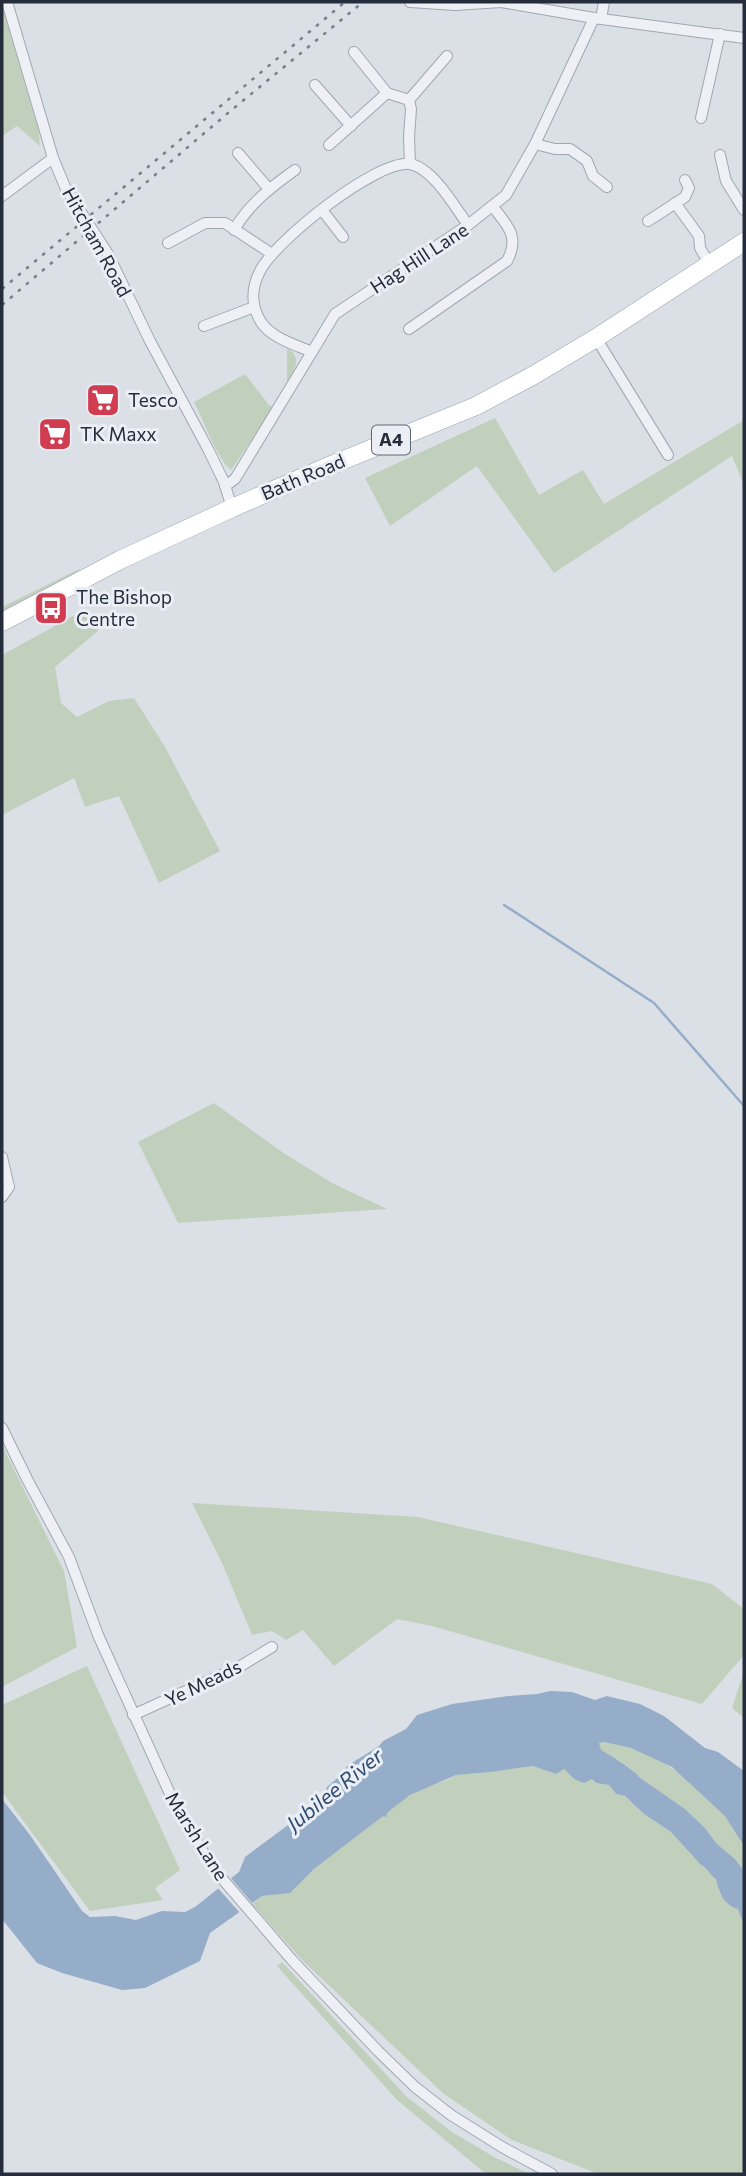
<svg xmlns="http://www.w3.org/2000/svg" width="746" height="2176" font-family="Commissioner,sans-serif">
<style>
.green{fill:#c1d0bc}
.water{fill:#95adc8}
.pier{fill:#dbe0e6}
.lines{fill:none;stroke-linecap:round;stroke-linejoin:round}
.stream{stroke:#95adc8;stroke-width:2.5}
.minor-casing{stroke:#a1a7b0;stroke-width:12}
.primary-casing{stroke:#9ba4b2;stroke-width:19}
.minor{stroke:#eef0f5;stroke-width:10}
.primary{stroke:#fff;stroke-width:18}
.rail{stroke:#757f90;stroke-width:2.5;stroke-dasharray:3.5 7;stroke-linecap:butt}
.labels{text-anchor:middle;stroke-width:6;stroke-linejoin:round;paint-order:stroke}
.shield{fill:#ebeef4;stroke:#606774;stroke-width:2}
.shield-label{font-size:18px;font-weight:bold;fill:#252d3d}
.street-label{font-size:19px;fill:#252d3d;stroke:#ebeef4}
.poi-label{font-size:19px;fill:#252d3d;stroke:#ebeef4;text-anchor:start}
.water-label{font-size:21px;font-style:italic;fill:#2f4c71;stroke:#ebeef4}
</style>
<rect width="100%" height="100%" fill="#dbe0e6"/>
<!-- green -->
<g class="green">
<path d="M2,6L39,132L40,146L17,126L2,136Z"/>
<path d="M287,348C302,357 296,368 287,381Z"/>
<path d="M245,374L269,405L274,407L231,470C216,457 204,421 194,402Z"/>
<path d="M495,418L539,495L583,470L604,504L744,420V485L732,456L554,573L477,466L390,526L365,478Z"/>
<path d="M81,568L69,579L2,613V607Z"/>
<path d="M84,610L97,619L98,631L55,667L61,703L77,717L109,701L134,698L165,747L220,851L159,883L119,796L85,807L74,778L2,815V655Z"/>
<path d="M214,1103L285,1154L332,1183L387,1209L178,1223L138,1142Z"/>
<path d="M2,1445L64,1571L77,1647L2,1687Z"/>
<path d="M192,1503L418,1517L712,1584L744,1609V1655L702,1704L432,1626L397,1619L334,1666L303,1630L286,1640L272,1631L252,1635L222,1563Z"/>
<path d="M87,1666L180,1870L155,1888L163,1900L90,1911L2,1792V1705Z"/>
<path d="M744,1671V1718L732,1708Z"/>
<path d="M604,1742C613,1744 622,1745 630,1748C671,1759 726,1806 743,1844C746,1852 744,1863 744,1871L735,1859L717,1844L705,1828L685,1809L639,1777C635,1769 610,1754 600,1750L599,1743Z"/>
<path d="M533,1766L556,1774L564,1769L574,1779H592L596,1783L609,1785L616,1794L625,1796L644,1814L671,1832L701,1865C708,1868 709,1875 716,1879L720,1894L739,1909L742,1920L744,1921V2174H598L512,2140L444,2094L302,1960L252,1904L262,1896L290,1892L314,1869L404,1799L420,1789L447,1780L456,1775L491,1772Z"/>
<path d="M282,1962L407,2097L452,2132L496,2158L530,2174H486L397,2100L277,1966Z"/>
</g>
<!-- water -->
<path class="water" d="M550,1691L572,1692L595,1700L607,1696L640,1704L664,1716L705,1748L718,1752L744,1771V1846L725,1816L672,1767L631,1748L604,1742L599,1743L601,1750C609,1754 635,1770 639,1777L685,1809L705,1828L717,1844L735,1859L744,1871V1921L742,1920L738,1909C724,1905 719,1893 716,1879C709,1875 708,1868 701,1865L671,1832L644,1814L625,1796L616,1794L609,1785L596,1783L592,1779L584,1783L574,1779L564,1769L556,1774L533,1766L491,1772L456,1775L410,1795L388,1812L386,1817L383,1816L314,1869L290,1893L262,1896L210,1933L200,1961L145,1988L122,1990L62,1973L37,1963L2,1919V1799L30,1835L82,1911L90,1917L115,1916L136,1920L162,1911L185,1912L195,1907L239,1872L245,1857L322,1800L327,1787L341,1775L347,1766L379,1746L383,1741L406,1729L417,1715L452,1704L508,1696L537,1694Z"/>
<!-- pier -->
<path class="pier" d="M229,1876L253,1904L241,1914L216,1886Z"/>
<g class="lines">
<!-- stream -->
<path class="stream" d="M504,905L654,1003L744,1106"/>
<!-- minor casing -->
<g class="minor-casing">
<g id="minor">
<path d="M7,2L53,158L66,189L108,254L150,341L208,449L224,482L232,508"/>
<path d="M410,2L455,5L501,2"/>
<path d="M501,2L594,18L744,38"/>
<path d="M601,19L604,2"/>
<path d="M354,52L387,93L409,100"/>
<path d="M315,85L351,126"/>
<path d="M701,118L720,34"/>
<path d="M535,144L555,149H570L587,161L593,176L607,187"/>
<path d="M329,145L387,93"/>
<path d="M238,153L269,189"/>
<path d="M720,155L726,181L744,210"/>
<path d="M410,164L409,137L411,109L409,100L447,56"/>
<path d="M2,196L53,158"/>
<path d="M675,203L699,236L700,248L710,265"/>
<path d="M322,210L343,237"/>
<path d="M648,221L685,197L689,188L685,180"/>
<path d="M234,230C249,204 271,187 295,170"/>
<path d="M168,243L205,223H225L272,254"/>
<path d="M204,326L254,307"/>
<path d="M409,329L507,261C520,237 508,226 493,207"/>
<path d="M596,338L668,455"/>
<path d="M312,352C296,345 271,338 261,322C251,306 251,288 260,271C275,241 376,160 410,164C433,168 455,207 468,225"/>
<path d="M225,486L235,479L335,314L468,225L506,195L535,144L594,18"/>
<path d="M2,1157L9,1187L2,1197"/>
<path d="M2,1428L27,1479L69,1557L98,1635L176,1807L213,1868L292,1960L378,2051L415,2087L451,2115L502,2147L552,2174"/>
<path d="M133,1715L239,1667L272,1647"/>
</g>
</g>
<!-- primary casing -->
<g class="primary-casing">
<path id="primary" d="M2,622L120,560L232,508L329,466L476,406L534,375L596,338L744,242"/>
</g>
<!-- minor -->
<use href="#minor" class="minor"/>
<!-- primary -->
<use href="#primary" class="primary"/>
<!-- rail -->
<g class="rail">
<path d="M2,289L345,2"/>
<path d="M2,305L228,113L363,2"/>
</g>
</g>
<!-- icons -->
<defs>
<g id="supermarket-square" transform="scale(1.75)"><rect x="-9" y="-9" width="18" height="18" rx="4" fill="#d03c50" stroke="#ebeef4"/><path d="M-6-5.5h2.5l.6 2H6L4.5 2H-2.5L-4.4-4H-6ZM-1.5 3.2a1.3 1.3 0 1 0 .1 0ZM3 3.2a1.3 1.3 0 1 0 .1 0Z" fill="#fff"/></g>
<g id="bus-square" transform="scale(1.75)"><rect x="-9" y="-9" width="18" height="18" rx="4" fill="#d03c50" stroke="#ebeef4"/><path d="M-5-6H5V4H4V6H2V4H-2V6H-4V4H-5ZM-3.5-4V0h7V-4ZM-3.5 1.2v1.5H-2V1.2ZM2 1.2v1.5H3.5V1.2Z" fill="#fff"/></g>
</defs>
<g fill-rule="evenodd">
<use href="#supermarket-square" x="103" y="400"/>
<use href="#supermarket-square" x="55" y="434"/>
<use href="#bus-square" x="51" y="608"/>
</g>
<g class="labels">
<!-- shield labels -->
<rect class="shield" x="372" y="425.5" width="38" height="29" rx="5"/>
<g class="shield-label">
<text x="391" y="446">A4</text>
</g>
<!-- street labels -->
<g class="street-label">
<text transform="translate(97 242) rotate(61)" y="7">Hitcham Road</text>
<text transform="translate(419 258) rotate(-33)" y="7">Hag Hill Lane</text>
<text transform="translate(303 477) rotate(-23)" y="7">Bath Road</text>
<text transform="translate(203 1683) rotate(-26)" y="7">Ye Meads</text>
<text transform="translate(197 1836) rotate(58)" y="7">Marsh Lane</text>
</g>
<!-- poi labels -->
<g class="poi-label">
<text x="128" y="407">Tesco</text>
<text x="80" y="441">TK Maxx</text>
<text x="76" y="604">The Bishop<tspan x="76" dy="22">Centre</tspan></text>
</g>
<!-- water labels -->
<g class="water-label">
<text transform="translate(335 1790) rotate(-39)" y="7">Jubilee River</text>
</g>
</g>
<!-- border -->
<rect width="746" height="2176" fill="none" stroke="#252d3d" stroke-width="7"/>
</svg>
